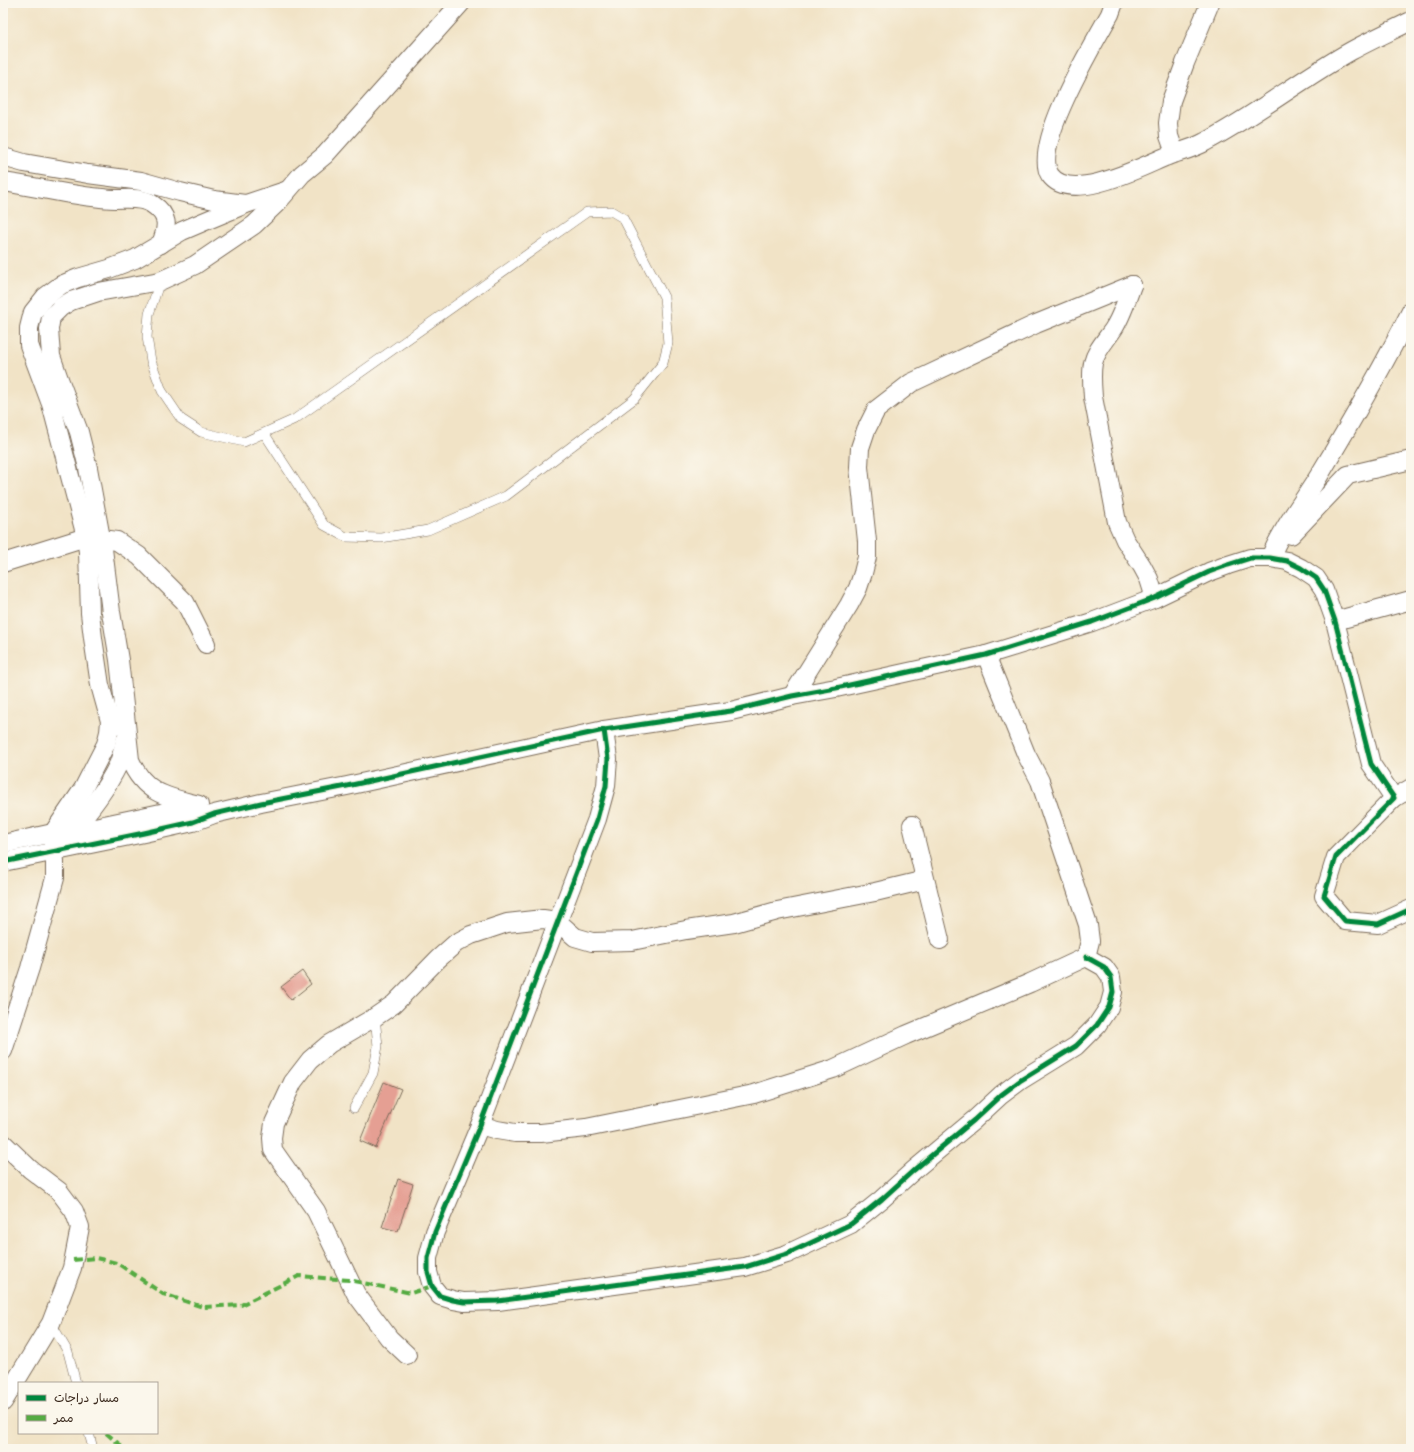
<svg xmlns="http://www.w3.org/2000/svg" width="1414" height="1452" font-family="'Architects Daughter','Playpen Sans Arabic',sans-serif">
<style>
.building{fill:#e59f93}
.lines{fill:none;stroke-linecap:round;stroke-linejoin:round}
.lane-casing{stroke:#7b6b59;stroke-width:10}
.street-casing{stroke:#7b6b59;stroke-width:20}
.lane{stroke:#fff;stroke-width:9}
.street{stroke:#fff;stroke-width:18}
.quiet{stroke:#55ab43;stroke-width:4;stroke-dasharray:8 4;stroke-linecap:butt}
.cycleway-casing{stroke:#fbf7ec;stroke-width:8}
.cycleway{stroke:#00873e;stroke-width:5}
</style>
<rect width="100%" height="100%" fill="#fbf7ec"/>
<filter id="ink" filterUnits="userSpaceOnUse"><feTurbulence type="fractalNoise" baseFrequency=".025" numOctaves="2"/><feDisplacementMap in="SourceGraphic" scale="8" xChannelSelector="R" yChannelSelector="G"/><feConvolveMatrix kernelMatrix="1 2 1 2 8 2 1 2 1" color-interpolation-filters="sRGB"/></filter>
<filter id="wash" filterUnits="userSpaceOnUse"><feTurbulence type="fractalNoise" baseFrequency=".012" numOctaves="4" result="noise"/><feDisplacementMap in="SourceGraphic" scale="16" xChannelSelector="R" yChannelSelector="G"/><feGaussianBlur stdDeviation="0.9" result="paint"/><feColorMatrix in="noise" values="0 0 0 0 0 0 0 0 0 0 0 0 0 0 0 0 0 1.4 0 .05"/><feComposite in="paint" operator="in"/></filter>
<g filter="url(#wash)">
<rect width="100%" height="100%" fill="#f1e3c6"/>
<g id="blocks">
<!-- building -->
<g class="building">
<path d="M302,971L311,984L291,1000L281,987Z"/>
<path d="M384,1082L401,1089L376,1148L360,1141Z"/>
<path d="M398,1179L413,1184L398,1231L382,1227Z"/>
</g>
</g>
</g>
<g filter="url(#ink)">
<use href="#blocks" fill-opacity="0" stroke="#7b6b59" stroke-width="1"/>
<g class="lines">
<!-- lane casing -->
<g class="lane-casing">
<g id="lane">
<path d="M160,281L149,314L147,337L151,361L162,391L181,419L201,432L244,442L295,419L587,212L611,211L623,218L664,297L668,343L663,363L634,399L506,496L428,530L381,538L346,537L324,525L264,433"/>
<path d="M354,1108L373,1073L378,1046L375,1017"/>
<path d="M51,1323L68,1352L76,1383"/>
<path d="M89,1433L93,1449"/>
</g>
</g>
<!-- street casing -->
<g class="street-casing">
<g id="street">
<path d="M1114,3L1110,14C1094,43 1031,146 1050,175C1070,204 1141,167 1165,157C1178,152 1193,149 1205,142C1256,115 1301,79 1351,51C1371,40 1391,31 1411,21"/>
<path d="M1175,153L1169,136L1168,123L1171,101L1185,63L1210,3"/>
<path d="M3,157L24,163L88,174L141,181L180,192L214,200L245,204"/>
<path d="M3,182C40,187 78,198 116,199C127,199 142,197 152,204C169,215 168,226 161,244"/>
<path d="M1132,285C1127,300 1122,315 1114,328C1107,339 1096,350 1093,363C1091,374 1092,385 1093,397L1117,522L1125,540L1142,566L1149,579L1155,598"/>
<path d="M1291,535L1348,475L1411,460"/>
<path d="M1270,558C1282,528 1303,502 1320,474C1352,421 1383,367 1411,311"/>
<path d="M3,563L86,537L117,541L139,556L185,602L206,644"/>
<path d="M1335,621L1411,600"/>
<path d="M986,655L1026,754L1040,781L1088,925L1090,941L1086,957"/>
<path d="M792,696L849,605L858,588L863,573L867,557V541L859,467L860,448L866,430L876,410L911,383L1036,324L1132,285"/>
<path d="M604,730L608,759L606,786L597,819L480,1125L435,1232L428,1258V1272L432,1286L440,1296L453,1300L464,1302L498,1301L745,1267L787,1254L851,1224L882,1199L914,1170L974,1120L1001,1095L1021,1080L1076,1046L1097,1025L1109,1007L1113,992L1111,977L1104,967L1086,957"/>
<path d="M1394,798L1411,788"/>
<path d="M199,805C166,797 144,793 130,760L119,660L111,612L103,549L88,468L79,432L59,379L51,356L49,329L51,317L61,307L71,301L98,292L160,281L195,265L254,225L277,203L302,174L325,155L461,3"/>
<path d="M912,825L940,940"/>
<path d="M68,835C87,814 106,790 118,765C121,758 123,749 125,741"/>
<path d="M3,844L53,833L71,832L194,806"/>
<path d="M3,862L144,833L193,822L214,814L261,803L347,786L604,730L731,711L792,696L836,688L986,655L1092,622L1155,598L1209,572L1228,565L1250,558H1270L1287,561L1301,568L1316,578L1324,590L1335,621L1371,764L1394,798L1336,857L1324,896L1345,921L1378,924L1411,909"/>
<path d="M3,1051L30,968L55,878V862L53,852V833L83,789L106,744L109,732L110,721L100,685L93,638L90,613L88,552L86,537L51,404L29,345V328L33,312L45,297L61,285L78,278L109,269L135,259L182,231L203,222L246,204L288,190"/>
<path d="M480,1125L497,1130L515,1133H541L586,1128L754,1094L833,1069L906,1035L1030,983L1086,957"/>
<path d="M3,1143L30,1169L59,1191L74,1211L80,1227L72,1268L51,1323L3,1402"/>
<path d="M407,1355L389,1338L356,1294L316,1211L273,1150L272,1138L274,1123L293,1082L310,1060L329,1044L375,1017L394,1004L438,959L456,943L471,935L507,923L543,919L557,921L575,937L592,942L632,941L686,930L734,923L777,911L875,892L925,880"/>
</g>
</g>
<!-- lane -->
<use href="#lane" class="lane"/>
<!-- street -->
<use href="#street" class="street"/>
<!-- quiet -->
<g class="quiet">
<path d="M73,1260L96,1258L117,1263L163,1294L203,1307L241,1305L299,1276L349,1280L411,1293L432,1286"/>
<path d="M106,1433L125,1449"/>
</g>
<!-- cycleway casing -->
<g class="cycleway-casing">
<g id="cycleway">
<path d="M604,730L608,759L606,786L597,819L480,1125L435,1232L428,1258V1272L432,1286L440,1296L453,1300L464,1302L498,1301L745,1267L787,1254L851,1224L882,1199L914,1170L974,1120L1001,1095L1021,1080L1076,1046L1097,1025L1109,1007L1113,992L1111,977L1104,967L1086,957"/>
<path d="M3,862L144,833L193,822L214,814L261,803L347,786L604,730L731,711L792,696L836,688L986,655L1092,622L1155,598L1209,572L1228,565L1250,558H1270L1287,561L1301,568L1316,578L1324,590L1335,621L1371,764L1394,798L1336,857L1324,896L1345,921L1378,924L1411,909"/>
</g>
</g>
<!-- cycleway -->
<use href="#cycleway" class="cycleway"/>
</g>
</g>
<!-- margin -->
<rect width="1414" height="1452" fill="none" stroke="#fbf7ec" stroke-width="16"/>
<!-- legend -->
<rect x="18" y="1382" width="140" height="52" fill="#fbf7ec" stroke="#aea59a"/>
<rect x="26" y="1395" width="20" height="6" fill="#00873e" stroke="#aea59a"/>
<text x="54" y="1402" font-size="12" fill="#3b2a1e">مسار دراجات</text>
<rect x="26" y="1415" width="20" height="6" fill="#55ab43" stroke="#aea59a"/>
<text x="54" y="1422" font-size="12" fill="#3b2a1e">ممر</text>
</svg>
